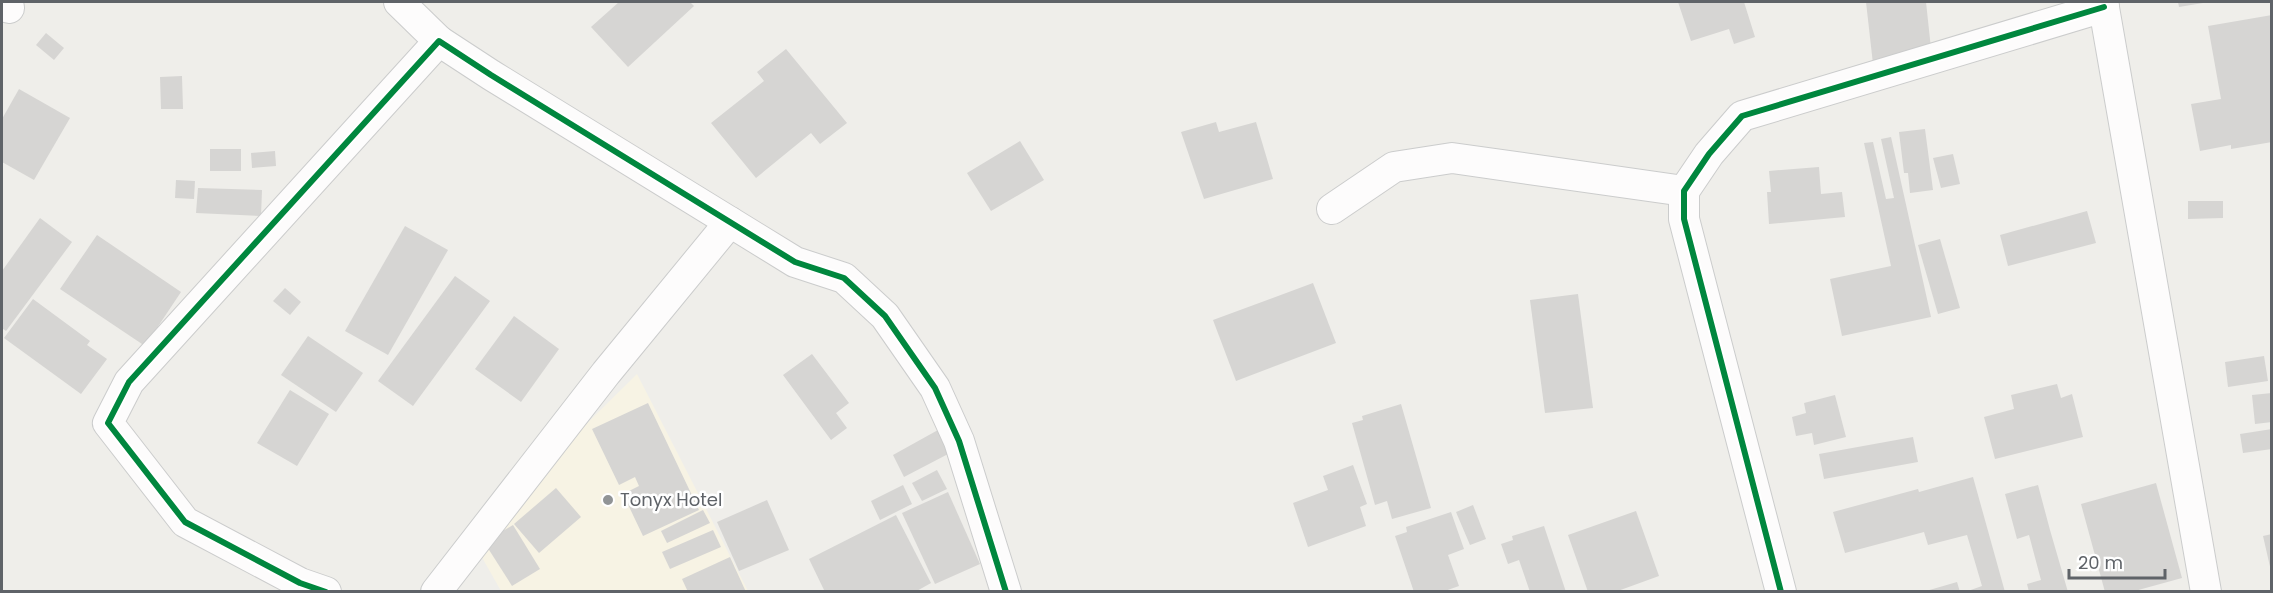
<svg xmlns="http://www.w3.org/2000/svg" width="2273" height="593" font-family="Poppins,sans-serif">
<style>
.commercial{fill:#f7f3e4}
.building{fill:#d6d5d3}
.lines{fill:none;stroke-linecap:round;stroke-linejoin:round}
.minor-casing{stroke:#cbcccc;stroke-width:32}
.minor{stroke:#fdfcfc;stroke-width:30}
.cycleway-casing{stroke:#fff;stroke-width:10}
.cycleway{stroke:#00873e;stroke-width:6}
.poi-dot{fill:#919496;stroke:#fff;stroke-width:2}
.labels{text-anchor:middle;stroke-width:5;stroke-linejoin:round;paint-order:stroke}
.poi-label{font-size:18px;fill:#5f6368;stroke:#fff;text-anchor:start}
</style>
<rect width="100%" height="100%" fill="#efeeea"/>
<!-- commercial -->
<path class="commercial" d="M637,374L748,591H501L475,545L555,455Z"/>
<!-- building -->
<g class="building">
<path d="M619,2H690L694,6L628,67L591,27Z"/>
<path d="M1678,2H1744L1755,37L1734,44L1729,29L1691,41Z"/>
<path d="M1866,2H1926L1932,58L1873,64Z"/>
<path d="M2178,2H2203V3L2179,7Z"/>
<path d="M2272,15V142L2231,149V145L2200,151L2191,104L2221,99L2208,26Z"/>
<path d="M46,33L64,48L54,60L36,45Z"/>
<path d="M786,49L847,123L820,144L811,133L756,178L711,123L764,81L757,72Z"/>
<path d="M182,76L183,109H161L160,77Z"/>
<path d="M19,89L70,118L34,180L2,162V119Z"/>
<path d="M1216,122L1219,132L1256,122L1273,179L1204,199L1181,132Z"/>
<path d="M1925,129L1933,190L1910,193L1908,173H1904L1899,132Z"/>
<path d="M1891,137L1931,317L1842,336L1830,279L1891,266L1864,143L1873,142L1886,199L1894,198L1881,139Z"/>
<path d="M1020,141L1044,180L991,211L967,173Z"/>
<rect x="210" y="149" width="31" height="22"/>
<path d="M275,151L276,166L252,168L251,153Z"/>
<path d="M1953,154L1960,184L1941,188L1933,158Z"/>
<path d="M1819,167L1821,194L1842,192L1845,217L1769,224L1767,192H1771L1769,171Z"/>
<path d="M176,180L195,181L194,199L175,198Z"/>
<path d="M198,188L262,190L261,216L196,213Z"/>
<path d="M2188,201H2223V218L2188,219Z"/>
<path d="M2087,211L2096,243L2008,266L2000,235Z"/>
<path d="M40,218L72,242L6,331L2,328V271Z"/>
<path d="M405,226L448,250L388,355L345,331Z"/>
<path d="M97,235L181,292L145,346L60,289Z"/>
<path d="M1940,239L1960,308L1938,314L1918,245Z"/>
<path d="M455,276L490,301L413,406L378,381Z"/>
<path d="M1313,283L1336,343L1236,381L1213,320Z"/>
<path d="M285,288L301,302L290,315L273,301Z"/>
<path d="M1578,294L1593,408L1545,413L1530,300Z"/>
<path d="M33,299L90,341L87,345L107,359L81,394L4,338Z"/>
<path d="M514,316L559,349L521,402L475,369Z"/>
<path d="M308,336L363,373L336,412L281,375Z"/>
<path d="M812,354L849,403L836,413L847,428L831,440L783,375Z"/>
<path d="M2264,356L2268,381L2228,387L2225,362Z"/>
<path d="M2057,384L2061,398L2072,394L2083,437L1995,459L1984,417L2014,409L2011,395Z"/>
<path d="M290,390L329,414L297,466L257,443Z"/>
<path d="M2272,393V422L2255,424L2252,395Z"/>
<path d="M1835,395L1846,437L1814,445L1812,433L1796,436L1792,417L1806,413L1804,403Z"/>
<path d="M648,403L699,510L643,536L623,494L639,486L635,477L619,485L592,429Z"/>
<path d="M1401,404L1431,508L1392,519L1387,501L1375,505L1352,423L1363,420L1362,416Z"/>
<path d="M2272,429V449L2243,453L2240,434Z"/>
<path d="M938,430L950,453L904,477L893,455Z"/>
<path d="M1913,437L1918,462L1824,479L1819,454Z"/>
<path d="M1353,465L1367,504L1360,507L1366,526L1308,547L1293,503L1328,490L1323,476Z"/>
<path d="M937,470L947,489L922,501L912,483Z"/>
<path d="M1973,477L2005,592H1965L1982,586L1967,535L1928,545L1924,532L1845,553L1833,512L1918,489L1919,492Z"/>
<path d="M2156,483L2182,578L2131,592H2105L2081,504Z"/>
<path d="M903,485L912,504L880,520L871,501Z"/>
<path d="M2038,485L2050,530L2068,592H2029L2027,584L2041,580L2029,535L2017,539L2005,494Z"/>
<path d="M556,488L581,517L539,553L514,524Z"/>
<path d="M948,492L980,564L935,584L902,513Z"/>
<path d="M767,500L789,550L739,571L717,522Z"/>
<path d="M1473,505L1486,539L1470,545L1456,512Z"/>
<path d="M703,510L710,523L667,543L661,531Z"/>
<path d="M1636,511L1659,576L1615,592H1588L1568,535Z"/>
<path d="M1451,512L1464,549L1448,555L1459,586L1442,592H1414L1395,536L1407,532L1406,527Z"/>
<path d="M896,515L931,583L915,592H825L809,559Z"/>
<path d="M513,525L540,569L512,586L484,542Z"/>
<path d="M1544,526L1566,592H1530L1519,560L1508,564L1501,544L1513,540L1512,536Z"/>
<path d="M713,530L721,547L670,569L662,552Z"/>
<path d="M2272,534V571H2271L2263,536Z"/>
<path d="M730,557L746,592H688L682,579Z"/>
<path d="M1957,582L1960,592H1926V591Z"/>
</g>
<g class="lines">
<!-- minor casing -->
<g class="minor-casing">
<g id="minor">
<path d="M8,2L9,8"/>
<path d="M399,2L439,41"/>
<path d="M2103,2L2206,592"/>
<path d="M1332,209L1394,167L1452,158L1684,191"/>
<path d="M326,592L300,583L185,522L108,423L129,382L439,41L491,75L795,262L844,278L885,316L935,388L959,441L1006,592"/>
<path d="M436,592L606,373L730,222"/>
<path d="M1781,592L1684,219V191L1709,154L1742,116L2104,7"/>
</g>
</g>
<!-- minor -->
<use href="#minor" class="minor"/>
<!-- cycleway casing -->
<g class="cycleway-casing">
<g id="cycleway">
<path d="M326,592L300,583L185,522L108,423L129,382L439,41L491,75L795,262L844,278L885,316L935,388L959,441L1006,592"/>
<path d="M1781,592L1684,219V191L1709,154L1742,116L2104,7"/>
</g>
</g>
<!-- cycleway -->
<use href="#cycleway" class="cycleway"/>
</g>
<!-- markers -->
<circle class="poi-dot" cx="608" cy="500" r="6"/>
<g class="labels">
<!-- poi labels -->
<g class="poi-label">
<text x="620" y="506">Tonyx Hotel</text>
</g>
</g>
<!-- border -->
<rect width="2273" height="593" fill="none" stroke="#5f6368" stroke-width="6"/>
<!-- scale -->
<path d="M2069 569v9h96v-9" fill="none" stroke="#5f6368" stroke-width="3"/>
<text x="2078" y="569" font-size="18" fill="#5f6368" stroke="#ffffff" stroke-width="4.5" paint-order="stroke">20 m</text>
</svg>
